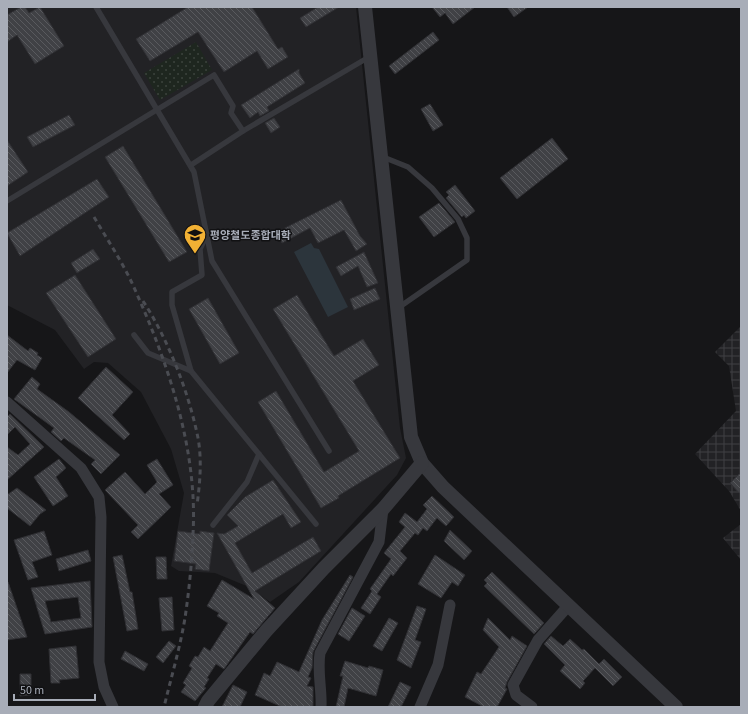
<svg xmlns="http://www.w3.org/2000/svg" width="748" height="714" font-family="'Source Sans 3','Noto Sans KR',sans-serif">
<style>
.built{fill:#222225}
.industrial{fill:url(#industrial-grid)}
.grass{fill:url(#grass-dots)}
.water{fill:#2c353c}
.building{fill:url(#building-back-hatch);stroke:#303034;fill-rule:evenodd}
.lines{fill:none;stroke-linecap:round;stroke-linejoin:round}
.service{stroke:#37383d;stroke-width:5.5}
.minor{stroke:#37383d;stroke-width:11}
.tertiary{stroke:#37383d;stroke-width:14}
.rail{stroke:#4a4c52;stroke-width:3;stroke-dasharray:5 4;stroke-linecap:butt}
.labels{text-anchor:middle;stroke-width:3;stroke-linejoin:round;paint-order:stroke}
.poi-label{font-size:11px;font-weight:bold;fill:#a8adb8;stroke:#111113;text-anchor:start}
</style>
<defs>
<pattern id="industrial-grid" width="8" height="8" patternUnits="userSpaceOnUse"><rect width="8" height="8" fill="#222225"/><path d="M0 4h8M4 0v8" fill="none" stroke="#3f3f43"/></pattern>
<pattern id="grass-dots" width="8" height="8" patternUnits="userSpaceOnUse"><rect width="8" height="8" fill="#1e261f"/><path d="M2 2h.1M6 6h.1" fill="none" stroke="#3c433d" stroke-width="1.8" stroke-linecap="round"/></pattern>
<pattern id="building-back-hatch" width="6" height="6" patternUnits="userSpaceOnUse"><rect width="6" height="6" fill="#404145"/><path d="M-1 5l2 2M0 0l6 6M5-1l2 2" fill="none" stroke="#595a5e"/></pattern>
</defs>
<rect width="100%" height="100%" fill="#161618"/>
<!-- built -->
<path class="built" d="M7,7H356L400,428L406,458L397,475L299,582L270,602L249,587L215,573L179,571L171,566L184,493L171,449L141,392L108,363L94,362L84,369L55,330L7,305Z"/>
<!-- industrial -->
<g class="industrial">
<path d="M741,326V511L729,491L695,454L736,411L729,366L715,352Z"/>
<path d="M741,524V560L723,538Z"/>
</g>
<!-- grass -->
<path class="grass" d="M196,42L212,70L160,100L144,73Z"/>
<!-- water -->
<path class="water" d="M311,243L314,248L319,249L348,307L328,317L294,252Z"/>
<!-- building -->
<g class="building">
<path d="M21,7H25L29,13L40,7L64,46L35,64L17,35L7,42V15Z"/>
<path d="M188,7H252L278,49L282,47L288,57L268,69L257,51L224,72L198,32L150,61L136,39Z"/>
<path d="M318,7H339L306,27L300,18Z"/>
<path d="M432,7H475L453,24L445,13L440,17Z"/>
<path d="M507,7H528L514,17Z"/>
<path d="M433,32L439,40L395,74L389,66Z"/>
<path d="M299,69V73L305,83L267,107L269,111L260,116L258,112L250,118L241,105Z"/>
<path d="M430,104L443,125L433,131L421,109Z"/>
<path d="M69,115L75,125L33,147L27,137Z"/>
<path d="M274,118L280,127L271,133L265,123Z"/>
<path d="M552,138L568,159L517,199L500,178Z"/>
<path d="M7,140L28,172L7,186Z"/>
<path d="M123,146L187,252L169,262L105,157Z"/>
<path d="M97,179L109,197L20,256L7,233Z"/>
<path d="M455,185L475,211L466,218L464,215L462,217L446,198L449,195L446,192Z"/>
<path d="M341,200L360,236L367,244L356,251L344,230L318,243L310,228L282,243L277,232Z"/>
<path d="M439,203L455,222L434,237L419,217Z"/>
<path d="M93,249L100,259L77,273L71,263Z"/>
<path d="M364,252L378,283L367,287L358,266L341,276L336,267Z"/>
<path d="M75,275L116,339L88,357L46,293Z"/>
<path d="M375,288L380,299L354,310L350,299Z"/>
<path d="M297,295L334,356L363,339L379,365L353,381L400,458L338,496L339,498L321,508L258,402L276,391L324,472L359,451L273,309Z"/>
<path d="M208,298L239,353L220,364L189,309Z"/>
<path d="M7,335L28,351L30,348L38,353L37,355L42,358L35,370L17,360L7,373Z"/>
<path d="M106,367L133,392L112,415L130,434L124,440L78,398Z"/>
<path d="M32,377L40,384L37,389L69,412L120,455L101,474L91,464L95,460L64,438L61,441L51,432L54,428L14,399Z"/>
<path d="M10,414L44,447L7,480V447L18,455L30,444L15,427L7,435V417Z"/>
<path d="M59,459L66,468L56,477L68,496L53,506L34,477Z"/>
<path d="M157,459L173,485L159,494L171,507L138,539L131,532L138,525L105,490L125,472L145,494L157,482L147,465Z"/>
<path d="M741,472V495L730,483Z"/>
<path d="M273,480L301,522L291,528L283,514L235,543L252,573L313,537L321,551L255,591L275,608L253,634L250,632L224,669L216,664L207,678L209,679L204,687L206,688L195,701L181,692L186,685L183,683L192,668L189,666L195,656L198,657L204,647L210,651L228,623L217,616L219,613L207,606L222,580L254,599L217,533L224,534L238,526L227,515L245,497Z"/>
<path d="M17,488L46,510L40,514L30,526L7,508V495Z"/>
<path d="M432,496L454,517L446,526L437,518L427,531L423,528L418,535L415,533L400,551L407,558L393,576L391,574L377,594L381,597L370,614L361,608L372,591L370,589L391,559L384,553L405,527L399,522L405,513L417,522L427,509L423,505Z"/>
<path d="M450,530L472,551L464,560L444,541Z"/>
<path d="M44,531L52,555L32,562L38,577L28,580L14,540Z"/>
<path d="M178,531L200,534V531L214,533L209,571L195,569L196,564L174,561Z"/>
<path d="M88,550L91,561L59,571L56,559Z"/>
<path d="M122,555L130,592H132L138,629L127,631L113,557Z"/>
<path d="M435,555L465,575L458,586L452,582L441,598L418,584Z"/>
<path d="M156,557H166L167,579H157Z"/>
<path d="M492,572L544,623L534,634L484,586L487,583L484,580Z"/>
<path d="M350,575L353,577L313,652L312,668L308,677L311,678L307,686L313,687V707H282L255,695L264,673L270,676L277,662L299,672L322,620Z"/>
<path d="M90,581L92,627L45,634L31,588ZM78,597L81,618L51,622L45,601Z"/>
<path d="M8,582L27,637L7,640V583Z"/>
<path d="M172,597L174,630L162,631L159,598Z"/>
<path d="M417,606L426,609L415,640L421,642L411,668L397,660Z"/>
<path d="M352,608L365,616L349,641L338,634Z"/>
<path d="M389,618L398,623L382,651L373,646Z"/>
<path d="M488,618L510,640L512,636L527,646L507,682L505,688L507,689L497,707H484L465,697L477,672L481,674L499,647L483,630Z"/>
<path d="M551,636L563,646L570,639L582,650L584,649L599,664L604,659L622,677L613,686L595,668L583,681L585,683L580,689L560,671L565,665L544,644Z"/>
<path d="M169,641L176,646L163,663L156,657Z"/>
<path d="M76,646L79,678L59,680L60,683H51L49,649Z"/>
<path d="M125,651L148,664L144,671L121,659Z"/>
<path d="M345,661L368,668L369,666L383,670L376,696L348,688L344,707H336L343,676H340Z"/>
<path d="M20,674H31V695L20,696Z"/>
<path d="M400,682L411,687L401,707H388Z"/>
<path d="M233,685L247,692L240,707H222Z"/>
</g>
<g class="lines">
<!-- service -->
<g class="service">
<path d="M96,7L194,172L212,261L329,451"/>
<path d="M243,131L369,57"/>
<path d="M383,157L408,167L432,188L458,219L467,238V260L398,308"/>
<path d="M7,201L214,75L233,106L231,113L243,131L191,165"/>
<path d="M207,234L200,249L202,275L172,292V305L191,371L316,524"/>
<path d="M134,335L148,353L191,371"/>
<path d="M213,525L247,482L259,454"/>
</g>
<!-- minor -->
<g class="minor">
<path d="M7,402L81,468L99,497L101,517L99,662L104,687L113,707"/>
<path d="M321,707C322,689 317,672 320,653L379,542L383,509"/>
<path d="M420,707L438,665L450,605"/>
<path d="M532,707L516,695L513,685L538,640L569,605"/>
</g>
<!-- tertiary -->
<g class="tertiary">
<path d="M365,7L411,437L422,463L443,487L676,707"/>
<path d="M205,707L208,701L266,631L324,568L383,509L422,463"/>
</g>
<!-- rail -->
<g class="rail">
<path d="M94,217C107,239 121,260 132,283C167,360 198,448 193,534C192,562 189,591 185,618C180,648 171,678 164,707"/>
<path d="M143,301C168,339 189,393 198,438C202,460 200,483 197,505"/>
</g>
</g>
<!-- icons -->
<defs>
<g id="university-pin" transform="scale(1.15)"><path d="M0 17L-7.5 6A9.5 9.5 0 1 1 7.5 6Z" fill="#f2b134" stroke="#111113"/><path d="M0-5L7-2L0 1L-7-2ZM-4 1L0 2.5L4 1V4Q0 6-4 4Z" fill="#111"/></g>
</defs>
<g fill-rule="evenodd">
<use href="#university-pin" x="195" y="235"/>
</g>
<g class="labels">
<!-- poi labels -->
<g class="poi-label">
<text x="210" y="239">평양철도종합대학</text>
</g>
</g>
<!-- border -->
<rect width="748" height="714" fill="none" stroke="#a8adb8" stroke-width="16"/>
<!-- scale -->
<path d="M14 694v6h81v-6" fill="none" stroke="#a8adb8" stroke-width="2"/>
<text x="20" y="694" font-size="12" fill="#a8adb8" stroke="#111113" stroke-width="3" paint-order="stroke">50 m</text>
</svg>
